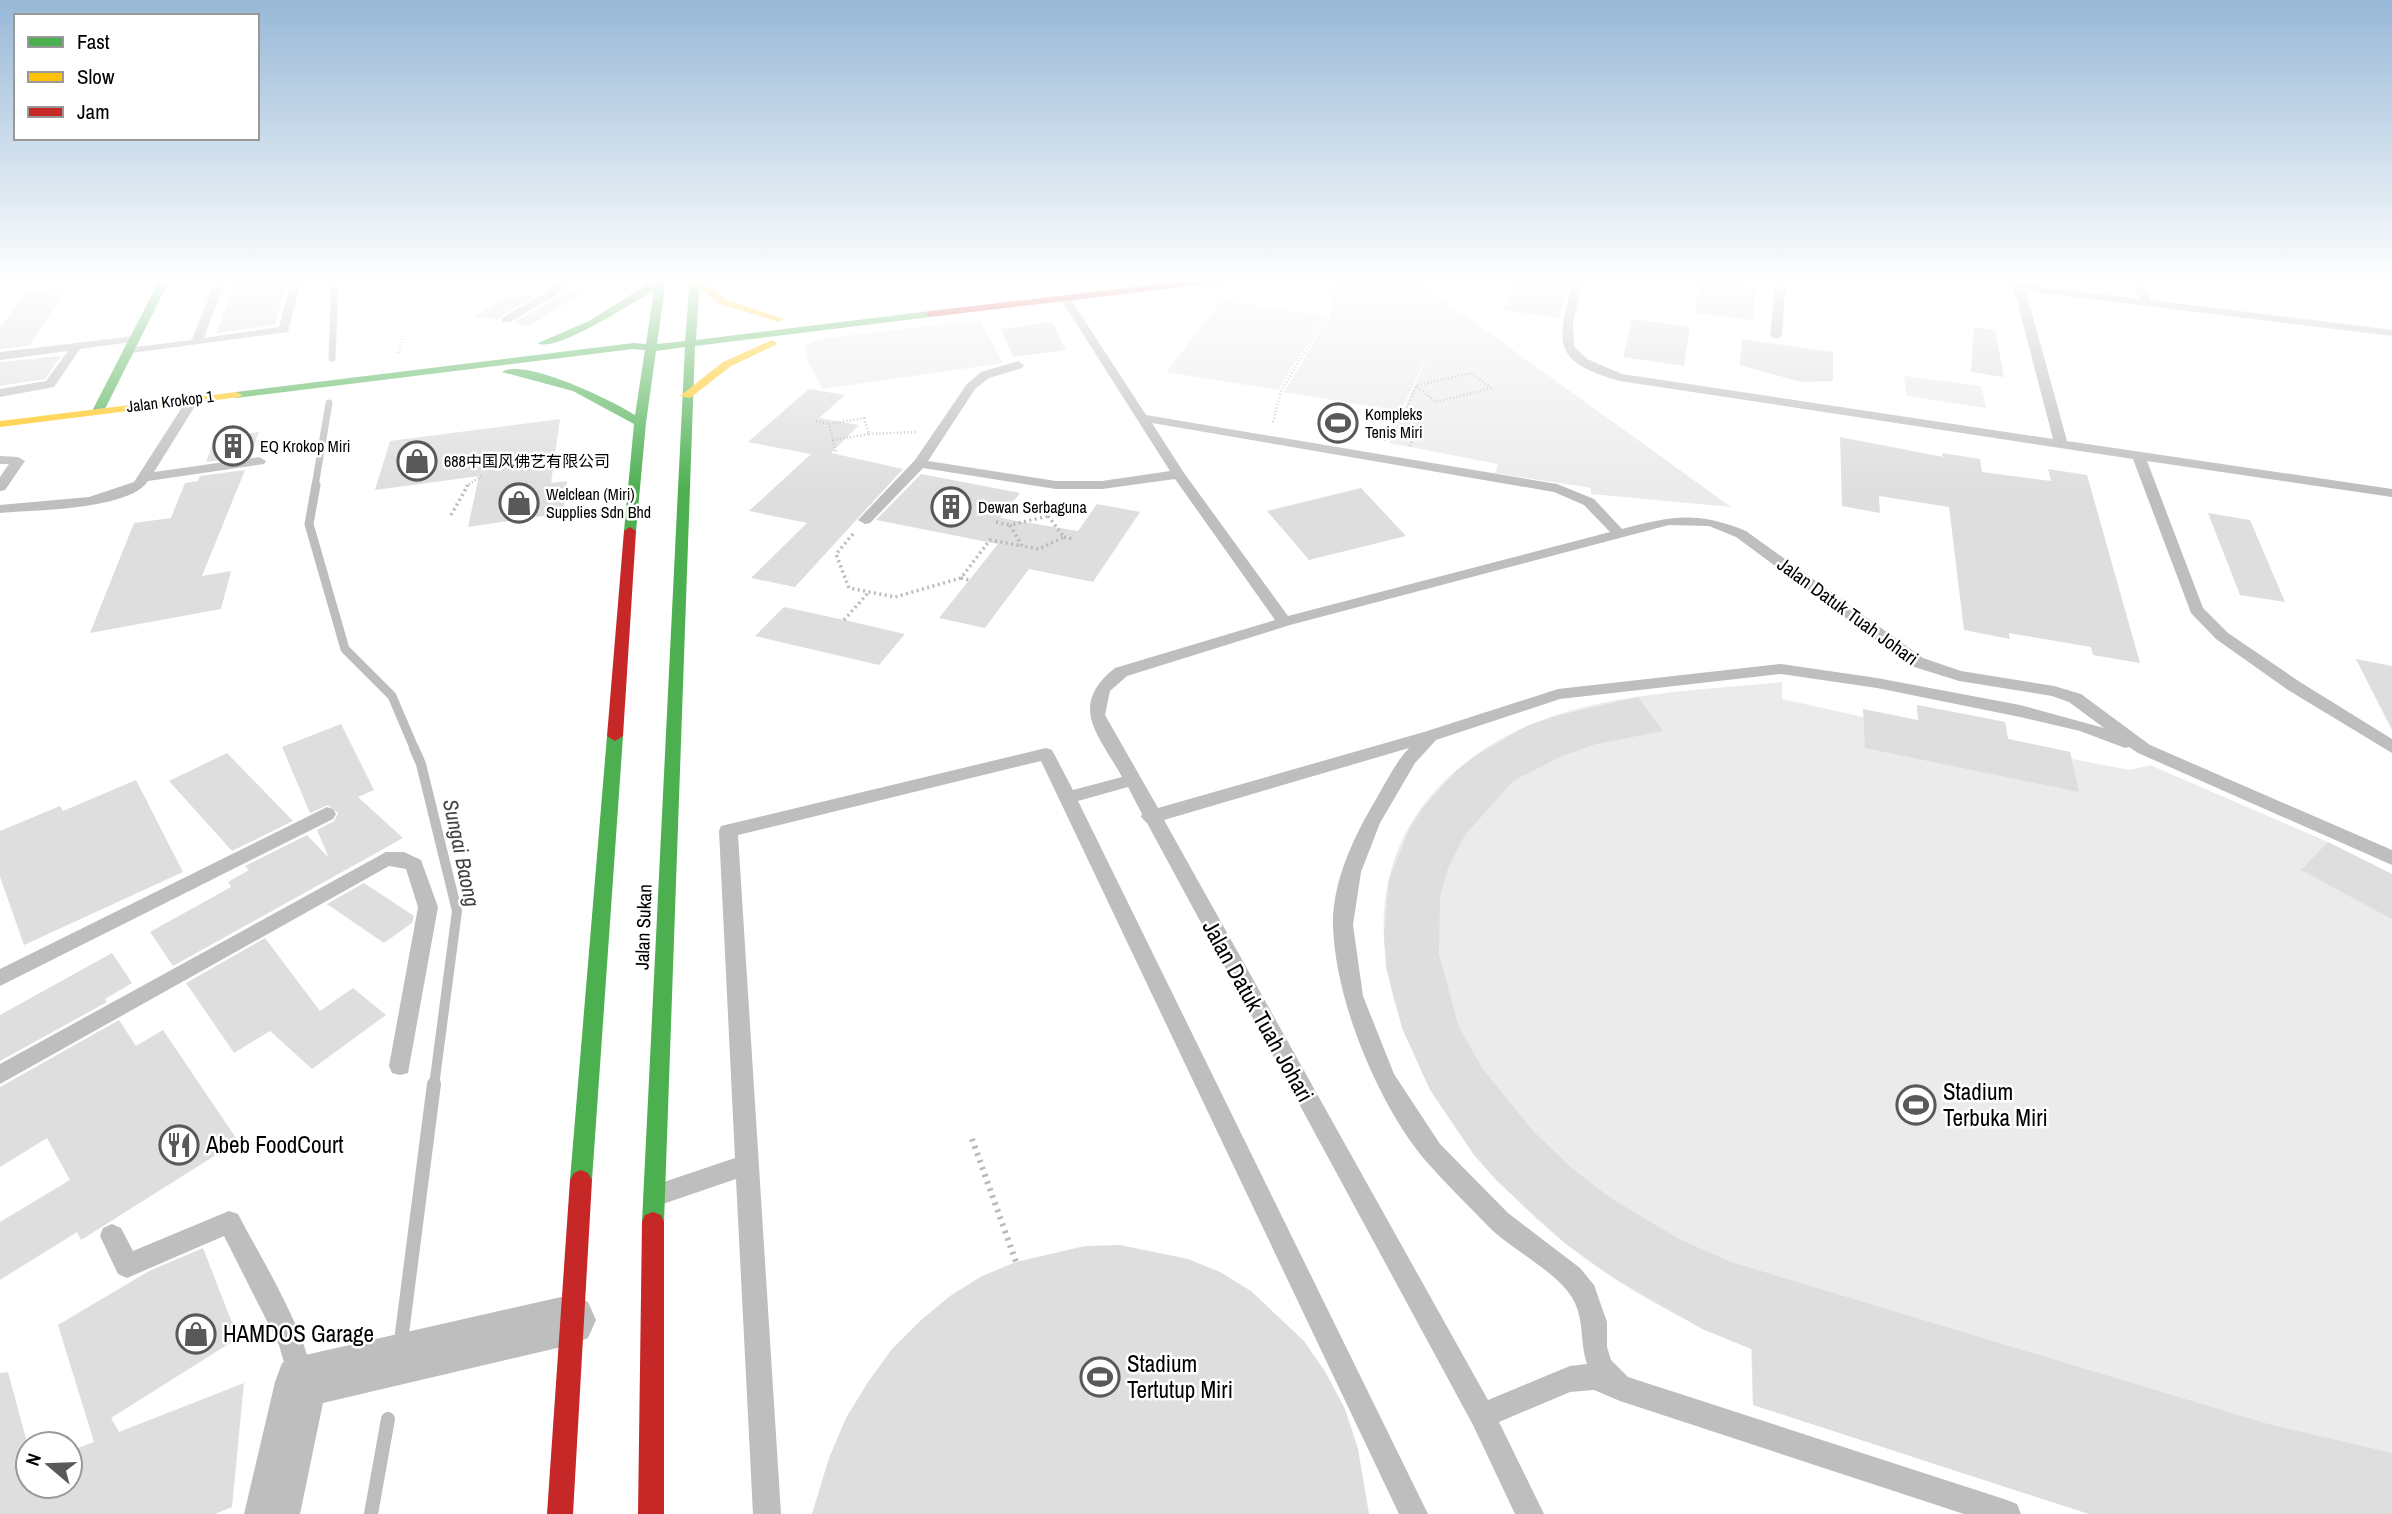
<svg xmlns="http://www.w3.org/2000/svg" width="2392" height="1514" font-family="'Archivo Narrow','Noto Sans SC',sans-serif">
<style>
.green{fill:#ebebeb}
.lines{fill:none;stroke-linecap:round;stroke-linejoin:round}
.stream-far3{stroke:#bdbdbd;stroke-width:7}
.stream-far2{stroke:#bdbdbd;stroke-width:9}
.stream-far1{stroke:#bdbdbd;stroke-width:10}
.stream{stroke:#bdbdbd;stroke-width:14}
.building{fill:#dedede}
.path-far2{stroke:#b9b9b9;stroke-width:2.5;stroke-dasharray:1 2.5;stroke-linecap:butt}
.path-far1{stroke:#b9b9b9;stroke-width:3.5;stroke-dasharray:2 3.5;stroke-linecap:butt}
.path{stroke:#b9b9b9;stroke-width:6;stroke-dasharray:2.5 5;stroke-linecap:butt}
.lane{fill:#bebebe;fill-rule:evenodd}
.street{fill:#bebebe;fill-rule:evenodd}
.fast{fill:#4caf50;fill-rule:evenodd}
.slow{fill:#ffc107;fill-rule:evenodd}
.jam{fill:#c62828;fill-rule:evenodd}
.labels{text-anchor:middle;stroke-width:5;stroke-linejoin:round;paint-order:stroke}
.far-street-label{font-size:16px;fill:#000;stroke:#fff}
.far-poi-label{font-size:16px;fill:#000;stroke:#fff;text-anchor:start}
.street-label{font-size:19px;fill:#000;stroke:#fff}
.water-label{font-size:21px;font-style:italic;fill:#424242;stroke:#fff}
.near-street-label{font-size:23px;fill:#000;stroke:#fff}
.near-poi-label{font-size:23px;fill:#000;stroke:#fff;text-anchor:start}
</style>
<rect width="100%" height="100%" fill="#fff"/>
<!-- green -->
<g class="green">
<path d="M1333,279H1414L1731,507L1591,494V488L1495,473L1498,464L1389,443L1439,331L1401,411L1284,392L1330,316Z"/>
<path d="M1222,300L1325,316L1278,390L1166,372Z"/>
<path d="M980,320L1003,363L822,389L807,359L805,346L819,339Z"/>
<path d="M1904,376L1981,386L1986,408L1907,396Z"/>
<path d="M1782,682V699L1863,717L1918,720L1917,705L2005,722L2008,739L2070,752L2072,759L2130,770L2150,765L2328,842L2392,874V1514H2089L1753,1405L1751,1349C1669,1316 1589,1270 1525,1208C1395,1084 1300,861 1494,743C1579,692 1687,692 1782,682Z"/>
</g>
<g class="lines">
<!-- stream-far3 -->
<g class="stream-far3">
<path d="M332,358L335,279"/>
<path d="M315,486L329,403"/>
</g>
<!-- stream-far2 -->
<path class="stream-far2" d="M316,485L309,524L345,649L392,696L415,750"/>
<!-- stream-far1 -->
<path class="stream-far1" d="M414,748L421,764L457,911L434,1086"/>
<!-- stream -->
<g class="stream">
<path d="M401,1341L434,1084"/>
<path d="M371,1514L388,1419"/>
</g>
</g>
<!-- building -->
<g class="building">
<path d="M235,279H287L275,325L217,333Z"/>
<path d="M1516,279L1570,283L1559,318L1503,310Z"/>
<path d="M1700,279L1755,286L1753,320L1695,313Z"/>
<path d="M67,287L29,346L0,349V328L25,292Z"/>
<path d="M589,289L529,326L514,323L564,292Z"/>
<path d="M537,295L501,316L499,320L475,316L505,298Z"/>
<path d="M1632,319L1690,327L1684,366L1623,357Z"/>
<path d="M1052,322L1066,350L1013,357L1001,329Z"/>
<path d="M1974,327L1995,330L2004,377L1971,372Z"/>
<path d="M1742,339L1833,352V381L1801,382L1740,365Z"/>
<path d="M61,356L45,379L0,386V362Z"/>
<path d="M809,389L845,395L819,418L859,425L831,453L903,469L795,587L751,578L807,523L749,511L811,454L748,442Z"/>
<path d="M560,419L551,483L567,481L563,513L468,527L479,476L375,490L390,441Z"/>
<path d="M259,432L250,456L206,462L215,438Z"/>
<path d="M1840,437L1943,457L1942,453L1980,459L1982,472L2051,481L2048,469L2087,475L2140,663L2093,655L2091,647L2009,633L2010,639L1964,630L1949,507L1879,496L1880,513L1842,506Z"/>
<path d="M245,470L202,576L231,571L221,609L90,633L134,523L171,518L185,483L198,481L200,476Z"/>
<path d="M921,474L1020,493L1000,518L1078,531L1097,504L1140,512L1093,582L1029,569L985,628L939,618L998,544L876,520Z"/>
<path d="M1361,488L1406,536L1309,560L1267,511Z"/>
<path d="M2208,513L2250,520L2285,602L2240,595Z"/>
<path d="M784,607L844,620L905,634L879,665L755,636Z"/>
<path d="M2356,659L2392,666V730Z"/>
<path d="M1638,697L1663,731L1596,744L1562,756L1513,781L1465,835L1448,868L1440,897L1439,954L1458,1025L1482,1068L1533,1131L1574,1170L1612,1199L1681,1240L1731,1262L2268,1424L2392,1453V1514H2089L1753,1405L1752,1349L1702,1329L1614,1278L1566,1244L1497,1181L1474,1155L1430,1090L1402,1028L1386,967L1384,934L1389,880L1409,830L1422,809L1455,772L1477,755L1527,726L1556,716Z"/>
<path d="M1917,705L2005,722L2008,739L2070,752L2079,792L1865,748L1863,709L1918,720Z"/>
<path d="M341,724L374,790L358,797L403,838L173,966L150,932L231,887L228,882L249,870L245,866L307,835L329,858L317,830L334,821L338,813L328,805L310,813L282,747Z"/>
<path d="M227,753L293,821L232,851L169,781Z"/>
<path d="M136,780L183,872L24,945L0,877V831L60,806L63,811Z"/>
<path d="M2328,842L2392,874V919L2301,870Z"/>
<path d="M364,883L414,916L412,923L384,943L327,904Z"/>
<path d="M265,938L320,1011L353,988L386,1015L312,1069L270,1031L234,1053L186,983Z"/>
<path d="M112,953L132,983L105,999L107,1002L0,1061V1015Z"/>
<path d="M119,1020L136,1046L163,1030L238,1141L81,1240L77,1232L0,1280V1222L70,1180L47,1138L0,1167V1087Z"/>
<path d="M1120,1245L1188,1259L1220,1272L1251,1291L1304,1341L1326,1373L1345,1409L1358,1449L1369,1514H812L829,1458L846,1418L868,1382L892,1349L920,1321L950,1296L982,1276L1016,1262L1085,1246Z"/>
<path d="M203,1248L238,1338L111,1418L119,1432L244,1383L232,1507L215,1514H0V1373L8,1372L28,1446V1486H70V1451L94,1442L58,1325L149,1271Z"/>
</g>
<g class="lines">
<!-- path-far2 -->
<g class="path-far2">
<path d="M398,353L403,337"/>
<path d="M1471,373L1491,388L1436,402L1416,386Z"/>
<path d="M864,418L869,434L833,440L829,424Z"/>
<path d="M816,421L829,424"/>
<path d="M1273,422L1281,391L1327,316"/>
<path d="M869,434L916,432"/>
<path d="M833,440L836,454"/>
<path d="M1385,441L1399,410"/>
<path d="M1410,446L1422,416L1406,410L1416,386"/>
<path d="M466,486L482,476"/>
</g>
<!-- path-far1 -->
<g class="path-far1">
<path d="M451,515L468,485"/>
<path d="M1048,516L1064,537L1039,549L1022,546L1010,525Z"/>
<path d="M996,522L1010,525"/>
<path d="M853,534L836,554L849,588L895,597L961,578L990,540L1022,546"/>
<path d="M1064,537L1072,539"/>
<path d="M961,578L969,580"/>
<path d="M844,620L868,593"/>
</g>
<!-- path -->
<path class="path" d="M972,1139L1016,1262"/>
<!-- lane -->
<g class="lane">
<path d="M216,279H226L204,338L279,327L292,279H302L288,332L124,354L122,352L128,348L192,340Z"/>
<path d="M561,279H572L558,294L510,322H502V318L550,290Z"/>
<path d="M1776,279H1786L1782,336L1776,339L1770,336Z"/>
<path d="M1995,279H2008L2021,284L2139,299L2132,279H2142L2151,300L2392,330V336L2026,291L2067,441L2392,489V497L2147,461L2203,608L2228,633L2300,682L2392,739V753L2288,690L2216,639L2191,613L2133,459L1620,381C1555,363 1555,346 1572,286L1577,283L1582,286L1573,322L1574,346L1587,359L1622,374L2053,439L2014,289Z"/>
<path d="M1065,295L1070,298L1146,415L1557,484L1594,499L1622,529C1673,516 1696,511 1746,531L1923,658L1961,671L2054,686L2081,694L2150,745L2392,850V865L2138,753L2129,747L2125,748L2080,731L2020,717L1877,688L1781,674L1560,699L1436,740L1415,763L1380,823L1361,872L1353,925L1363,996L1394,1074L1440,1144L1508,1213L1580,1268L1594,1285L1607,1322V1347L1611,1360L1628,1377L2007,1500L2017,1504L2021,1514H1964L1620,1401L1594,1390L1570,1392L1499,1422L1544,1514H1515L1473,1425L1147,823L1141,817L1142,814L1128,787L1078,801L1428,1514H1399L1041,761L738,835L781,1514H753L736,1179L657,1206L649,1203L645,1195L649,1187L735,1158L719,831L721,826L1046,748L1052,750L1073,790L1122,777C1099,735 1067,706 1115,668L1275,620L1175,479L1102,489H1056L923,468L870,523L865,524L858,520L915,460L967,384L981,372L1018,361L1024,365L1022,368L989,378L975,389L928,461L1056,481H1102L1170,471L1060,298ZM1152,423L1554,492L1584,505L1610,532L1288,616L1184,473ZM1669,525L1709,526L1736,537L1911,666L1959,681L2052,696L2069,702L2104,728L2020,705L1877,678L1781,664L1558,689L1424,732L1158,808L1105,715L1110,691L1127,676L1290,625ZM1409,748C1395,763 1385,784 1375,801C1353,838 1332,883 1333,926C1335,1000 1378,1104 1425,1160C1445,1183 1467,1204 1488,1226C1511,1250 1561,1273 1575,1303C1584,1322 1580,1344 1587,1364L1570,1366L1488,1400L1164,820Z"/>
<path d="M135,336L139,337V341L80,349L54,387L0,397V389L46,381L68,351L0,360V352Z"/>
<path d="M194,394L200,398L154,472L259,457L266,461L264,464L148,481C130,510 33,510 0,513V505L89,497L134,482L188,398Z"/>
<path d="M0,456L18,457L25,461L5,490L0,491V477L9,464H0Z"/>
<path d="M327,807L333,809L336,814L333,819L0,986V969Z"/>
<path d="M386,852H404L421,860L438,907L408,1073L400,1075L392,1073L389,1066L418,907L406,869L389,866L0,1084V1064Z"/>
<path d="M229,1211L238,1214C255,1248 324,1359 310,1391L301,1395L292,1391L279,1345L224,1236L127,1278L118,1274L100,1236L103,1228L112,1224L121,1228L133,1251Z"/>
</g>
<!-- street -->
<path class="street" d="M570,1295L588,1302L596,1320L588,1338L570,1345L323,1403L300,1514H244L275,1382L282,1363L301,1356Z"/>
<!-- fast -->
<g class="fast">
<path d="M160,279H170L104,411L94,413L92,411Z"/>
<path d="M656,279H666L657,344L685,341L690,279H700L696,340L930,311L935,314L930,317L695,346L664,1222L661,1229L653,1232L645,1229L642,1222L685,347L656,351L646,423L636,531L630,535L624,531L634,424L573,391L502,372C523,357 614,401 635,415L645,350L633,349L236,398L230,395L236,392L633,343L646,344L654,290C636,301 554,354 538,343L589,321Z"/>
<path d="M615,731L623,736L592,1180L588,1187L581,1190L574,1187L570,1180L607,736Z"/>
</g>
<!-- slow -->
<g class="slow">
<path d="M691,279H701L727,300L784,319L779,322L719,304Z"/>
<path d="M772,340L777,343L776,345L731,366L690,398L680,396L723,362Z"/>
<path d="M236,392L242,395L240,397L0,427V421Z"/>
</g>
<!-- jam -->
<g class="jam">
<path d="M1203,279H1229L1224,282L930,317L925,314L930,311Z"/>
<path d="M630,527L636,531L623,736L615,741L607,736L624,531Z"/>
<path d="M581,1170L588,1173L592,1180L573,1514H547L570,1180L574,1173Z"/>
<path d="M653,1212L661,1215L664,1222V1514H638L642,1222L645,1215Z"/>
</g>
</g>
<!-- sky -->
<linearGradient id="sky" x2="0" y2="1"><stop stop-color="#97b8d7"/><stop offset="0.57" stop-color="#fff"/><stop offset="1" stop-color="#fff" stop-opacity="0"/></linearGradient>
<rect width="2392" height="491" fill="url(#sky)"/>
<!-- icons -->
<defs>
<g id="stadium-ring" transform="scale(2.0125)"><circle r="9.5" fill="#fff" stroke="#595959" stroke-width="1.5"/><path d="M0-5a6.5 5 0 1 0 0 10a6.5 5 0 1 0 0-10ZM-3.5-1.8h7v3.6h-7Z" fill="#595959"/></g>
<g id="building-ring" transform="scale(2.0125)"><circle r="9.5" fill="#fff" stroke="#595959" stroke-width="1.5"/><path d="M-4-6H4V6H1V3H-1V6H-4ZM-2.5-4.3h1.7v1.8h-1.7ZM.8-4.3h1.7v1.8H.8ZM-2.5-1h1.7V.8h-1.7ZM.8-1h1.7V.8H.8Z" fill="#595959"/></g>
<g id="shop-ring" transform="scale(2.0125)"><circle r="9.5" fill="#fff" stroke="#595959" stroke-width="1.5"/><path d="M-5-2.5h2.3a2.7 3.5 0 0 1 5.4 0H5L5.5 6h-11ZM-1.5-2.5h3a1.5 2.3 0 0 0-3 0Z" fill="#595959"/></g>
<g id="restaurant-ring" transform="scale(2.0125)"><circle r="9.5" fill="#fff" stroke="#595959" stroke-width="1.5"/><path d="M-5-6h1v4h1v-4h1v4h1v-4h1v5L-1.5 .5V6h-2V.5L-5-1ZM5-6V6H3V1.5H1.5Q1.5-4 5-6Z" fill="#595959"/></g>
</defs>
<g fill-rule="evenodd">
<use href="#stadium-ring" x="1338" y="423"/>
<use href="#building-ring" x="233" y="446"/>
<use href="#shop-ring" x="417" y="461"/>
<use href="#shop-ring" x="519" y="503"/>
<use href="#building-ring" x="951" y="507"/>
<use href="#stadium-ring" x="1916" y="1105"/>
<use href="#restaurant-ring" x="179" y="1145"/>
<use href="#shop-ring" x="196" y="1334"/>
<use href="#stadium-ring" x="1100" y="1377"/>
</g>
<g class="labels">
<!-- far-street labels -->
<g class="far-street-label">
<text transform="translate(170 401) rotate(-7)" y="6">Jalan Krokop 1</text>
</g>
<!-- far-poi labels -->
<g class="far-poi-label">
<text x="1365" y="420">Kompleks<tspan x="1365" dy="18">Tenis Miri</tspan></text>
<text x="260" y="452">EQ Krokop Miri</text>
<text x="444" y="467">688中国风佛艺有限公司</text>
<text x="546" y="500">Welclean (Miri)<tspan x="546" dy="18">Supplies Sdn Bhd</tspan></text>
<text x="978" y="513">Dewan Serbaguna</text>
</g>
<!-- street labels -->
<g class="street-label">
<text transform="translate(1848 611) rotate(36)" y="7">Jalan Datuk Tuah Johari</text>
<text transform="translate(643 927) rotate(-88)" y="7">Jalan Sukan</text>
</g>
<!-- water labels -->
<g class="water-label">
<text transform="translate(461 853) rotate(78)" y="7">Sungai Baong</text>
</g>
<!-- near-street labels -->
<g class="near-street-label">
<text transform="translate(1258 1011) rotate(61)" y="8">Jalan Datuk Tuah Johari</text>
</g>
<!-- near-poi labels -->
<g class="near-poi-label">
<text x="1943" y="1100">Stadium<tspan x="1943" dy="26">Terbuka Miri</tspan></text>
<text x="206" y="1153">Abeb FoodCourt</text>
<text x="223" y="1342">HAMDOS Garage</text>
<text x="1127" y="1372">Stadium<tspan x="1127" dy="26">Tertutup Miri</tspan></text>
</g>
</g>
<!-- legend -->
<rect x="14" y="14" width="245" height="126" fill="#ffffff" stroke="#999999" stroke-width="2"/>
<rect x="28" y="37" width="35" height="10" fill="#4caf50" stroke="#999999" stroke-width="2"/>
<text x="77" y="49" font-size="21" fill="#000000">Fast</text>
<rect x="28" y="72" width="35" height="10" fill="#ffc107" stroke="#999999" stroke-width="2"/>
<text x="77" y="84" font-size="21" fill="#000000">Slow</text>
<rect x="28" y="107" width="35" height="10" fill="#c62828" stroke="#999999" stroke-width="2"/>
<text x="77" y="119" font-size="21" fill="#000000">Jam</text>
<!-- north arrow -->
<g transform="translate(49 1465) rotate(289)"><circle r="33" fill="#ffffff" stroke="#999999" stroke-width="2"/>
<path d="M0-5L12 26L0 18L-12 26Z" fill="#595959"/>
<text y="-10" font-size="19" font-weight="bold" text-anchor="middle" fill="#000000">N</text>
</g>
</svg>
